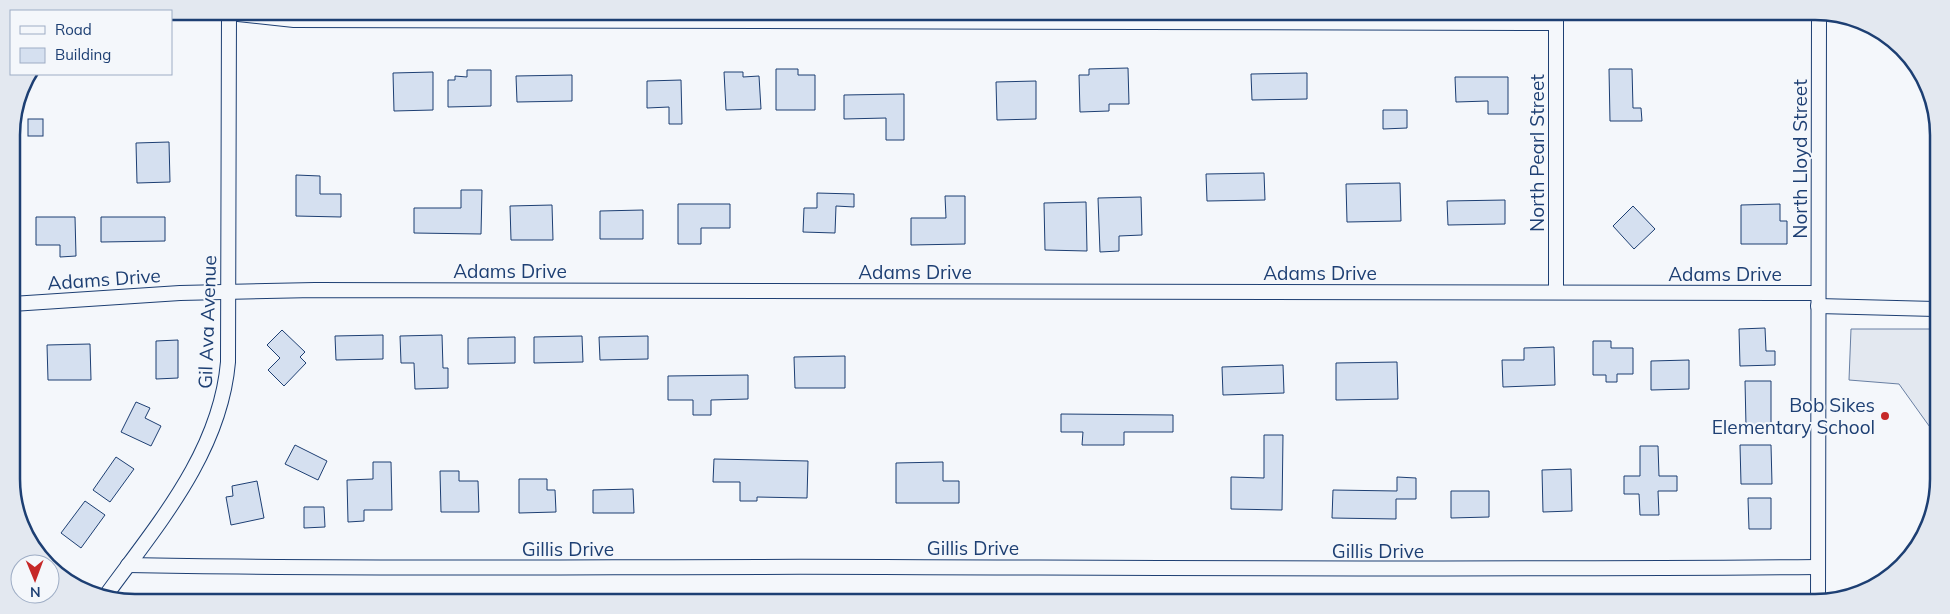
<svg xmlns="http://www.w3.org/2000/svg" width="1950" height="614" font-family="Mulish,sans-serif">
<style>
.parking{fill:#e3e8f0;stroke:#687fa3}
.building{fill:#d5e0f0;stroke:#1d3f73}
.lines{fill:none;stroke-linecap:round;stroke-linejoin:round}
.street-casing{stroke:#1d3f73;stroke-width:16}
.street{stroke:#f4f7fb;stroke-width:14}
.poi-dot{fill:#c62828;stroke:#f4f7fb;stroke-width:2}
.labels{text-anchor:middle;stroke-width:4;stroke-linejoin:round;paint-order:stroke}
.street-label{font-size:19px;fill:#1d3f73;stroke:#f4f7fb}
.poi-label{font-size:19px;fill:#1d3f73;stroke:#f4f7fb;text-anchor:end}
.rim{fill:none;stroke:#1d3f73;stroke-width:2.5}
</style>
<rect width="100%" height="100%" fill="#f4f7fb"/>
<!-- parking -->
<path class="parking" d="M1851,329H1935V430H1932L1899,384L1849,380Z"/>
<!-- building -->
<g class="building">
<path d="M1128,68L1129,104H1109V111L1080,112L1079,75H1089V69Z"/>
<path d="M776,69H798V75H815V110H776Z"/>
<path d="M1609,69H1632L1633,108H1641L1642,121H1610Z"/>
<path d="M467,70H491V106L448,107V80H455V76L467,77Z"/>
<path d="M433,72V110L394,111L393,73Z"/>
<path d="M724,72H743V77L759,76L761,109L726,110Z"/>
<path d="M1307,73V99L1252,100L1251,74Z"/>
<path d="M572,75V101L517,102L516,76Z"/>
<path d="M1455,77H1508V114H1488V101L1456,102Z"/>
<path d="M681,80L682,124H669V107L647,108V81Z"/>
<path d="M1036,81V119L997,120L996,82Z"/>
<path d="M904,94V140H886V118L844,119V95Z"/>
<path d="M1383,110H1407V128L1383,129Z"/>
<rect x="28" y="119" width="15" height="17"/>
<path d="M169,142L170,182L137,183L136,143Z"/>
<path d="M1264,173L1265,200L1207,201L1206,174Z"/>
<path d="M296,175L320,176V194H341V217L296,216Z"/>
<path d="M1400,183L1401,221L1347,222L1346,184Z"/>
<path d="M461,190H482L481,234L414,233V208H461Z"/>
<path d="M817,193L854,194V207L836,206L835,233L803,232L804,208H817Z"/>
<path d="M945,196H965V244L911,245V218H946Z"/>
<path d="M1141,197L1142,235L1119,236V251L1100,252L1098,198Z"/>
<path d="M1505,200V224L1448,225L1447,201Z"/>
<path d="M1086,202L1087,251L1045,250L1044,203Z"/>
<path d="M678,204H730V228H701V244H678Z"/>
<path d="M1780,204V221H1787V244H1741V205Z"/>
<path d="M552,205L553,240H511L510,206Z"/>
<path d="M1633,206L1655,229L1634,249L1613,226Z"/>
<path d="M643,210V239H600V211Z"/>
<path d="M36,217H75L76,256L60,257V245H36Z"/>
<path d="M101,217H165V241L101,242Z"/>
<path d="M1765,328L1766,351H1775V365L1740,366L1739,329Z"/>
<path d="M282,330L305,352L300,357L306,363L284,386L268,370L280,358L267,345Z"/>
<path d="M383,335V359L336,360L335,336Z"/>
<path d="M442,335L443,368H448V388L415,389L414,363H401L400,336Z"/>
<path d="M582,336L583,362L534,363V337Z"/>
<path d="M648,336V359L600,360L599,337Z"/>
<path d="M515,337V363L468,364V338Z"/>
<path d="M178,340V378L156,379V341Z"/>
<path d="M1593,341H1611V348H1633V374H1617V382H1606V375H1593Z"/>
<path d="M90,344L91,380H48L47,345Z"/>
<path d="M1554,347L1555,385L1503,387L1502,360H1524V348Z"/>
<path d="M845,356V388H795L794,357Z"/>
<path d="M1689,360V389L1651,390V361Z"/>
<path d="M1397,362L1398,399L1336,400V363Z"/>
<path d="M1283,365L1284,393L1223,395L1222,367Z"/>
<path d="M748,375V399L711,400V415H693V400H668V376Z"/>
<path d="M1745,381H1771V425L1746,426Z"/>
<path d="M136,402L150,408L145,418L161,426L151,446L121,432Z"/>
<path d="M1061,414L1173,415V432H1124V445H1082L1083,432H1061Z"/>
<path d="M1264,435H1283L1282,510L1231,509V477L1264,478Z"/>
<path d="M295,445L327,461L318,480L285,464Z"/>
<path d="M1740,445H1771L1772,484H1741Z"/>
<path d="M1640,446H1658L1659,476H1677V491H1658L1659,515H1640L1639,494H1624V476H1640Z"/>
<path d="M116,457L134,469L110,502L93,490Z"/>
<path d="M714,459L808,461L807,498L757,497V501H740V482H713Z"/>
<path d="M373,462H391L392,510H364V521L348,522L347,480L373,479Z"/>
<path d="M943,462V481H959V503H896V463Z"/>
<path d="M1571,469L1572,511L1543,512L1542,470Z"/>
<path d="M440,471H459V481H478L479,512H441Z"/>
<path d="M1397,477L1416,478V499H1396V519L1332,518L1333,490L1397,491Z"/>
<path d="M519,479H547V490H555L556,512L519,513Z"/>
<path d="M257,481L264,518L231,525L226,497L233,496L232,486Z"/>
<path d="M633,489L634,513H593V490Z"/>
<path d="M1451,491H1489V517L1451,518Z"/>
<path d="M1748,498H1771V529H1749Z"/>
<path d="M85,501L105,515L81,548L61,533Z"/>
<path d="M304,507H324L325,527L304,528Z"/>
</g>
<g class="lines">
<!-- street casing -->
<g class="street-casing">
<g id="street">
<path d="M229,13L294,20L1556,23"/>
<path d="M1556,15V292"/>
<path d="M12,304L180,293L315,290L1818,293"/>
<path d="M1818,306L1935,309"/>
<path d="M128,565C380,570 632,566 884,567C1195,568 1506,570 1817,567"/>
<path d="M104,598C156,526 220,454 228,362L229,11"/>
<path d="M1818,602L1819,15"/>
</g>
</g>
<!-- street -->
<use href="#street" class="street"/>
</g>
<!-- markers -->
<circle class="poi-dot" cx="1885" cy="416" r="5"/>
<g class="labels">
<!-- street labels -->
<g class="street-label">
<text transform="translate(1537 153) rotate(-90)" y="7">North Pearl Street</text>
<text transform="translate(1800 159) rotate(-90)" y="7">North Lloyd Street</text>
<text x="510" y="278">Adams Drive</text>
<text x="915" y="279">Adams Drive</text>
<text x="1320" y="280">Adams Drive</text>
<text x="1725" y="281">Adams Drive</text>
<text transform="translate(104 279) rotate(-4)" y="7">Adams Drive</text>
<text transform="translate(207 322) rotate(-88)" y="7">Gil Ava Avenue</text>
<text x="973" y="555">Gillis Drive</text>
<text x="568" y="556">Gillis Drive</text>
<text x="1378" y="558">Gillis Drive</text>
</g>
<!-- poi labels -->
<g class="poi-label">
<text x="1875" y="412">Bob Sikes<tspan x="1875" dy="22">Elementary School</tspan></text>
</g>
</g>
<!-- crop -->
<path d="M0 0H1950V614H0ZM135 20H1815A115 115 0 0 1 1930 135V479A115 115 0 0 1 1815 594H135A115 115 0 0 1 20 479V135A115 115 0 0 1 135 20Z" fill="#e3e8f0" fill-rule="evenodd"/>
<path class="rim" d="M135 20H1815A115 115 0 0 1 1930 135V479A115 115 0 0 1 1815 594H135A115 115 0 0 1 20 479V135A115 115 0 0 1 135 20Z"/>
<!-- legend -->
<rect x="10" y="10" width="162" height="65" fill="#f4f7fb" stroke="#9eadc5"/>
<rect x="20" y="26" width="25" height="8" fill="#f4f7fb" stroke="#9eadc5"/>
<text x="55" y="35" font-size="15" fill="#1d3f73">Road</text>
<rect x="20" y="48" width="25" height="15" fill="#d5e0f0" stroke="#9eadc5"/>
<text x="55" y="60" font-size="15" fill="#1d3f73">Building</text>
<!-- north arrow -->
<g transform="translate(35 579) rotate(179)"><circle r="24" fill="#f4f7fb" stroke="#9eadc5"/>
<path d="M0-4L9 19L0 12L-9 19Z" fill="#c62828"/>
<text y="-8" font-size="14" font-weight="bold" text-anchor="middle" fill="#1d3f73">N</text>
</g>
</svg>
